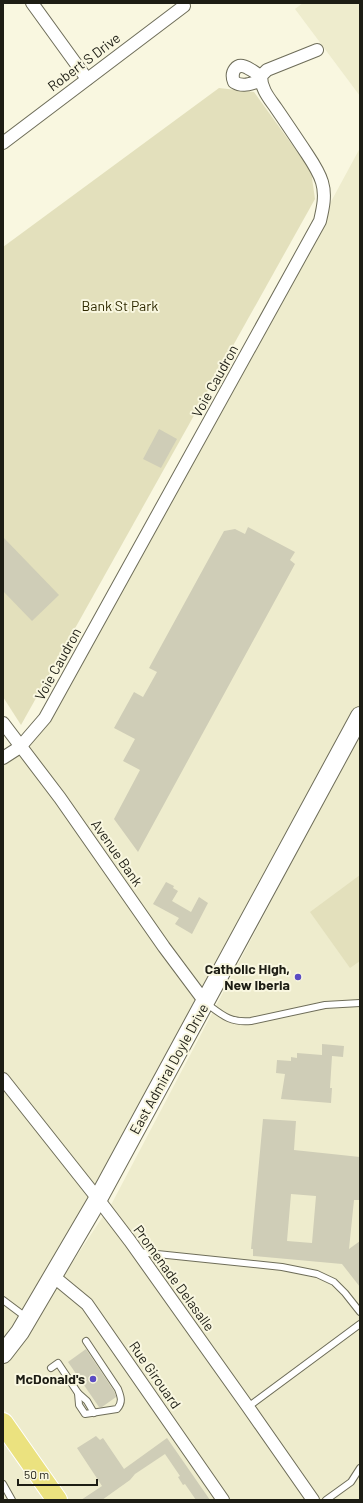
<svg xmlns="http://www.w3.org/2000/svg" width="363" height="1503" font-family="Barlow,sans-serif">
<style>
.built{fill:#eeeccd}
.green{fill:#e3e0bc}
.building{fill:#cfcdb7;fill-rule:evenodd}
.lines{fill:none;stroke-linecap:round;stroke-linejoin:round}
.lane-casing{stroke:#6e6d59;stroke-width:8}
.street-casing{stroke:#6e6d59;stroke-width:14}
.secondary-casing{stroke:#6e6d59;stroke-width:20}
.primary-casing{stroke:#fff;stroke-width:22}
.lane{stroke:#fff;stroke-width:6}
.street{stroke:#fff;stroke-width:12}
.secondary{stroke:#fff;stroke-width:18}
.primary{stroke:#ebe27f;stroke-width:20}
.poi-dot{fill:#5a4bc3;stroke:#f9f7e0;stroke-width:1.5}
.labels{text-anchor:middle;stroke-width:4;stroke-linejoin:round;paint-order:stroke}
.street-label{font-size:14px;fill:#1d1d14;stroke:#f9f7e0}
.park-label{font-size:14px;fill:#2f2a00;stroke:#f9f7e0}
.poi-label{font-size:14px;font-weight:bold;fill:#1d1d14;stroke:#f9f7e0;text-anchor:end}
</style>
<rect width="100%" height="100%" fill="#f9f7e0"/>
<!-- built -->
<g class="built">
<path d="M303,3H360V96L295,9Z"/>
<path d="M360,148V716L3,1354V758L45,718L314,233Z"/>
<path d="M360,733V1500H68L3,1408V1366L112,1203Z"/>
<path d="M3,1431L51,1500H3Z"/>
</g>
<!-- green -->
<g class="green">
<path d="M219,88L254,92L311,171L315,199L21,725L3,697V247Z"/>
<path d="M360,875V961L350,968L310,912Z"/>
</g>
<!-- building -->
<g class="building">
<path d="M159,429L177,439L161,468L143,459Z"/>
<path d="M248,527L295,552L290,560L295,564L138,852L114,819L140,770L123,761L135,739L114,728L134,692L143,697L157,672L149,668L224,531L235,529L245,534Z"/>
<path d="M3,537L59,595L32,621L3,591Z"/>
<path d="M166,882L174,886L173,888L178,891L172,901L191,912L199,897L208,903L192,934L175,924L179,918L153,904Z"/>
<path d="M322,1044L344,1046L343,1057L332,1056L330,1088H332L331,1103L281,1099L285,1074L276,1073L277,1060L291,1061V1057L297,1058V1053L322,1055Z"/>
<path d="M263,1119L296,1121L294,1150L360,1157V1200H354L349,1249L360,1241V1287L342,1264L253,1256V1249H251ZM291,1194L316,1196L312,1243L287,1241Z"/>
<path d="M86,1349L114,1391L116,1396V1397L102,1407H99L68,1362Z"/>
<path d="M96,1436L100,1440L103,1438L124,1469L167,1438L210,1500H196L185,1484L183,1485L178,1477L180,1476L165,1454L135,1474L130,1480L102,1500H81L102,1486L77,1448Z"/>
</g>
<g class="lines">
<!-- lane casing -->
<g class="lane-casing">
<g id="lane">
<path d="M206,1003C222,1015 230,1023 251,1021L325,1005L360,1003"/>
<path d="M138,1252L282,1267L317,1274L334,1282L345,1293L360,1312"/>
<path d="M3,1300L27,1318"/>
<path d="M51,1368L58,1363L78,1393L79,1405L85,1414L117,1409C123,1402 121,1397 118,1389L86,1341"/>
<path d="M78,1393L87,1401L94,1413"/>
<path d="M248,1407L360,1324"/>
<path d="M3,1484L12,1500"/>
<path d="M326,1500L351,1482L360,1468"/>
</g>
</g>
<!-- street casing -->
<g class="street-casing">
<g id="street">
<path d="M32,3L87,79"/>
<path d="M261,81C251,83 244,88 234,82C232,77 232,73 235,69C242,60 254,73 261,76"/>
<path d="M3,143L184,6"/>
<path d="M3,723L60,798L164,947L205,1002"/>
<path d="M3,758L20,747L45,718L320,221C323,208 326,195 322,182C319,172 313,163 307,154C297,139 287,124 276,108C269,98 261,89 261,76L267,70L317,50"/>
<path d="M3,1079L98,1199L130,1241L248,1407L313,1500"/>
<path d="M53,1276L87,1304L223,1500"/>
</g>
</g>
<!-- secondary casing -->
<g class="secondary-casing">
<path id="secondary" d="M3,1354L20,1332L98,1199L360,716"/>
</g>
<!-- primary casing -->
<g class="primary-casing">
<path id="primary" d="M3,1423L57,1500"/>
</g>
<!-- lane -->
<use href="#lane" class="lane"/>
<!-- street -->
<use href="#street" class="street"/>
<!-- secondary -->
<use href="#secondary" class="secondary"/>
<!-- primary -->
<use href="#primary" class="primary"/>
</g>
<!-- markers -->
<g class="poi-dot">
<circle cx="298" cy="977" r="4"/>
<circle cx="93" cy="1379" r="4"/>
</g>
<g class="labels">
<!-- street labels -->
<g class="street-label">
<text transform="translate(84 62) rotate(-37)" y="5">Robert S Drive</text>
<text transform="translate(215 381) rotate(-61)" y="5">Voie Caudron</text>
<text transform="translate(58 664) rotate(-61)" y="5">Voie Caudron</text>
<text transform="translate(117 853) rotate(55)" y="5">Avenue Bank</text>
<text transform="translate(169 1069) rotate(-61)" y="5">East Admiral Doyle Drive</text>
<text transform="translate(174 1278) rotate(54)" y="5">Promenade Delasalle</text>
<text transform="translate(155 1375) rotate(55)" y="5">Rue Girouard</text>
</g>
<!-- park labels -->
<g class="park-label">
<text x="120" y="311">Bank St Park</text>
</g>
<!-- poi labels -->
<g class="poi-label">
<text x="290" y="974">Catholic High,<tspan x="290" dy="16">New Iberia</tspan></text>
<text x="85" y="1384">McDonald's</text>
</g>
</g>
<!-- border -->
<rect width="363" height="1503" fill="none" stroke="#1d1d14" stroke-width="8"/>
<!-- scale -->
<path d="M18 1479v6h79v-6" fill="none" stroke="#1d1d14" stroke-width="2"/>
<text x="24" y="1479" font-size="12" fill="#1d1d14" stroke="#f9f7e0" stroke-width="3" paint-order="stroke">50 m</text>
</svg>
